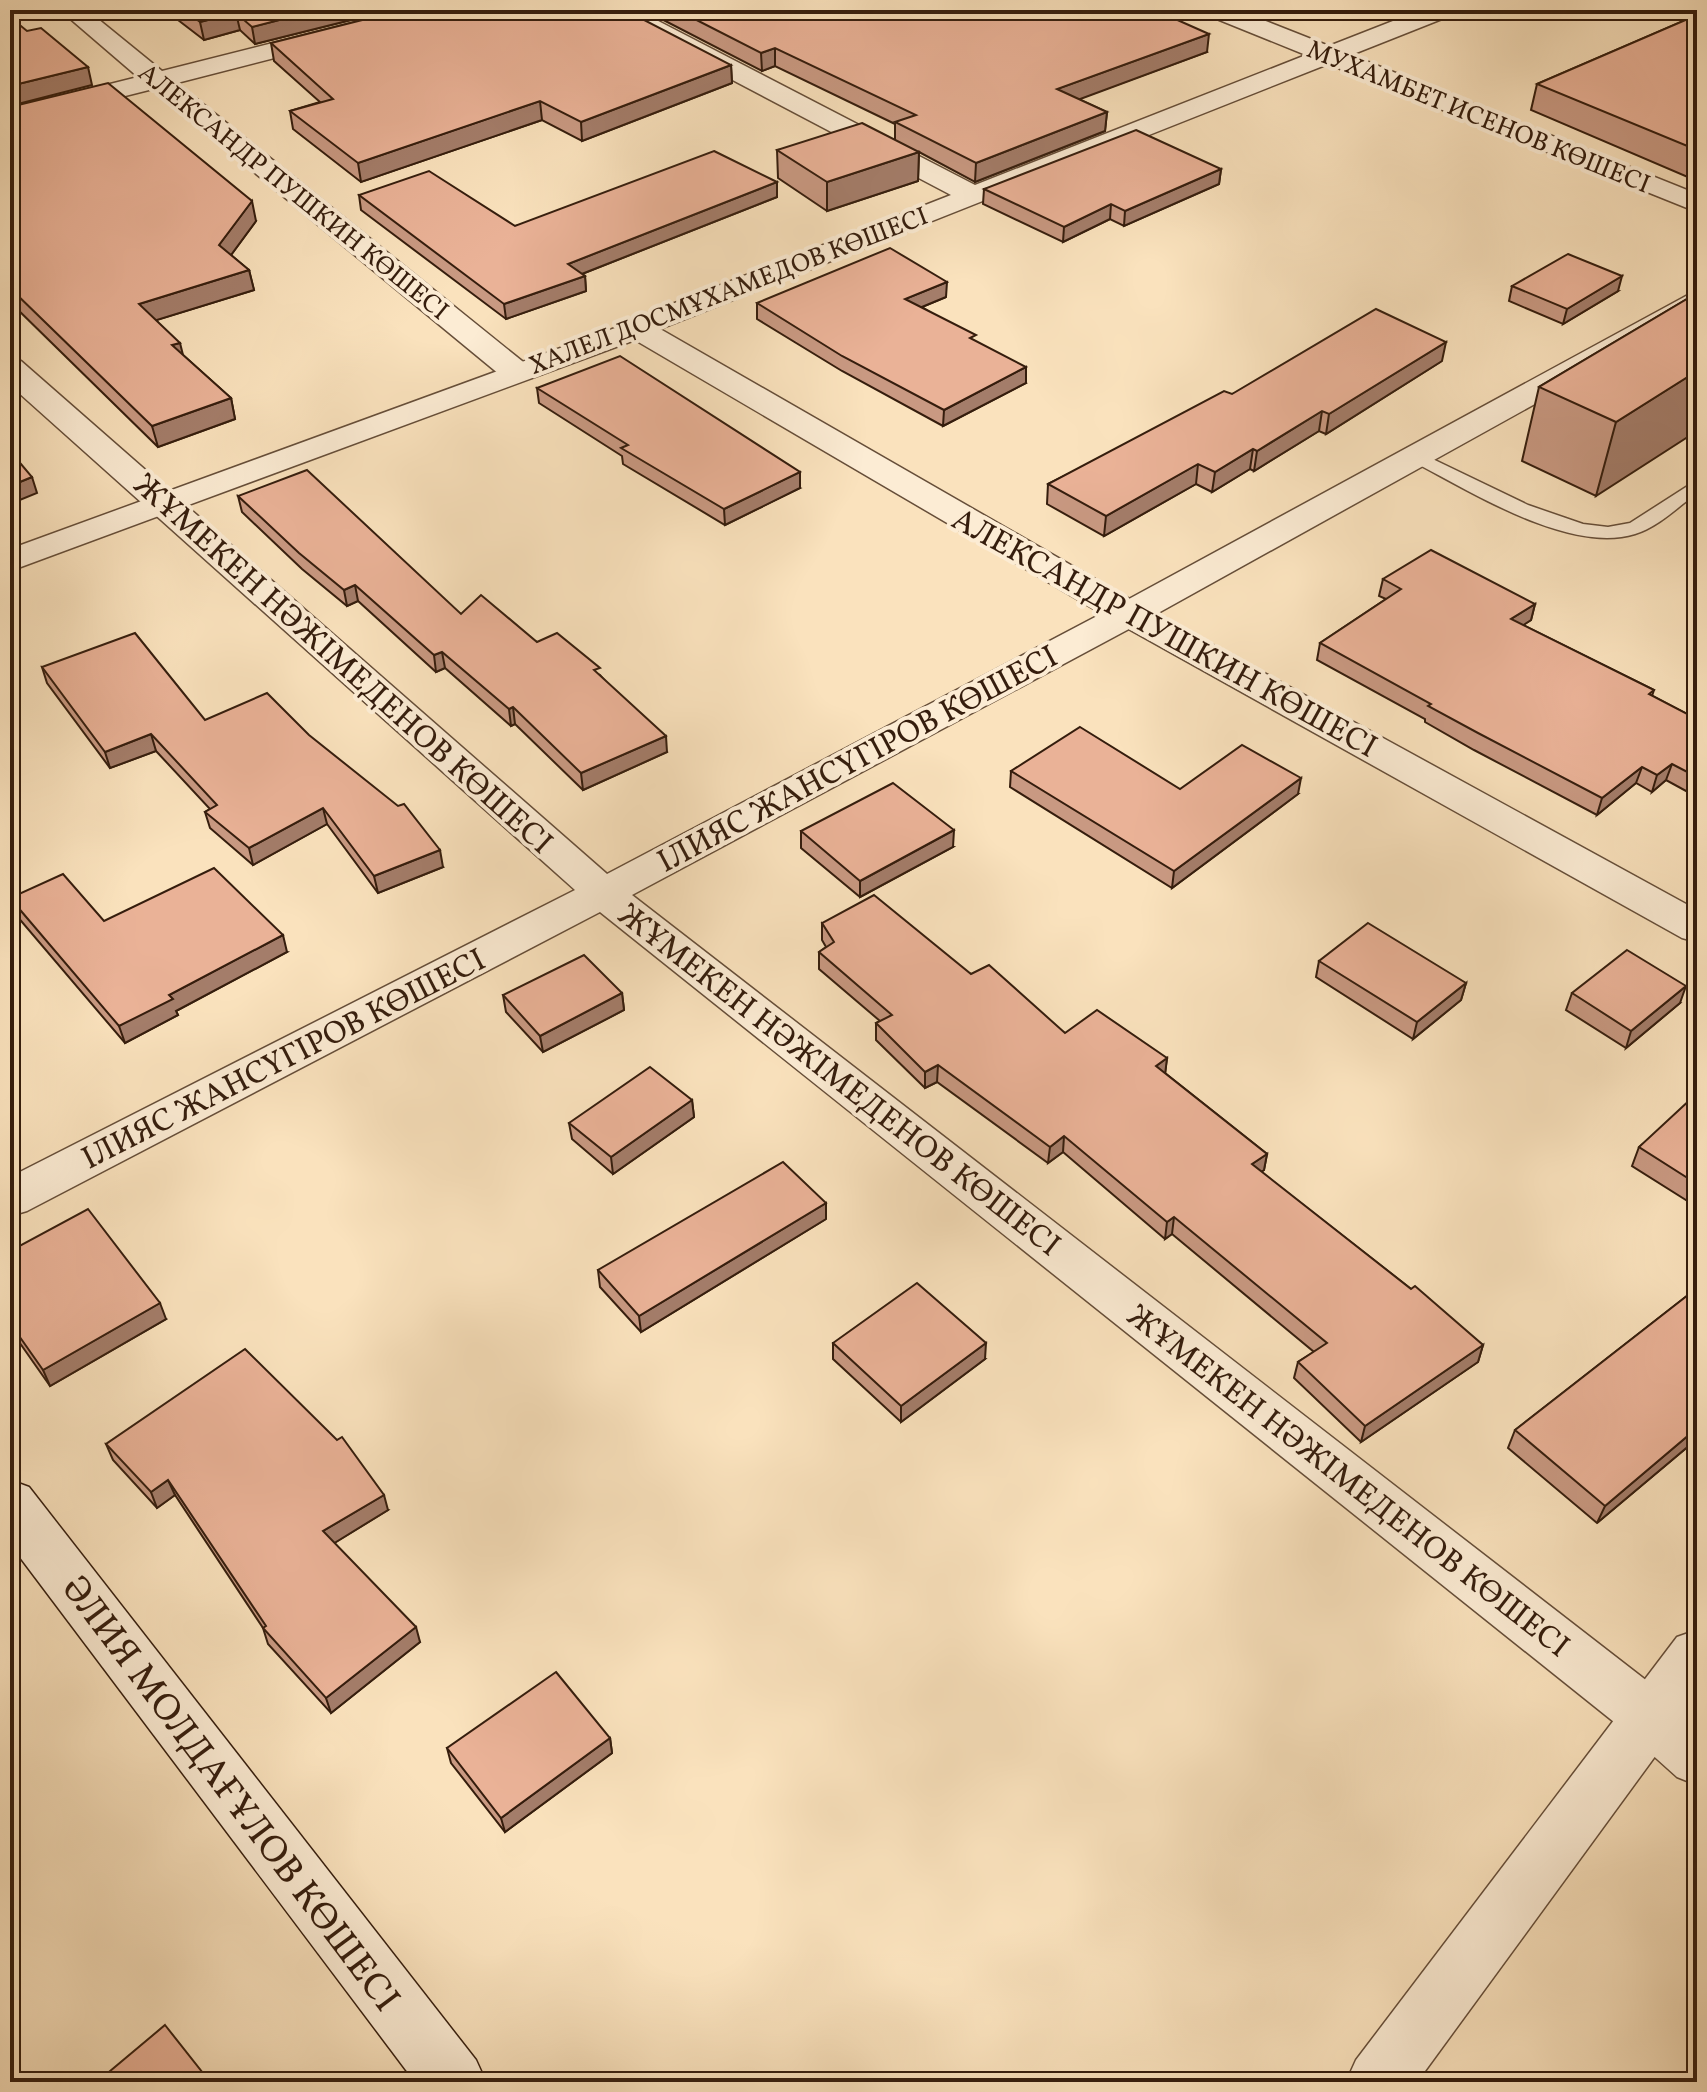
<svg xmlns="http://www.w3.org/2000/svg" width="1707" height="2092" font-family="Vollkorn,serif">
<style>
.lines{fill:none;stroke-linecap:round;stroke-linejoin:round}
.service-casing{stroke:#664e39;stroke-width:3}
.minor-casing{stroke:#664e39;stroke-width:3}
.tertiary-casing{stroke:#664e39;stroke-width:3}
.secondary-casing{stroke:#351d0d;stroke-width:3}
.service{fill:#fcecd4;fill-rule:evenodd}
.minor{fill:#fcecd4;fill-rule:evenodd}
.tertiary{fill:#fcecd4;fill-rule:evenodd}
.secondary{fill:#fcecd4;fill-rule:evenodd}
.wall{fill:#c99982;stroke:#351d0d;stroke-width:2}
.shaded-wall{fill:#a47d6a;stroke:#351d0d;stroke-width:2}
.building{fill:#eab297;stroke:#351d0d;stroke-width:2}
.labels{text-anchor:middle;stroke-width:8;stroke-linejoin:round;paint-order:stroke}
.far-street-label{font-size:26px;fill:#351d0d;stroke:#fcecd4}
.street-label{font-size:32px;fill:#351d0d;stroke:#fcecd4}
.near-street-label{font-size:38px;fill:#351d0d;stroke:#fcecd4}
</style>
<rect width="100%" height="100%" fill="#fae2bd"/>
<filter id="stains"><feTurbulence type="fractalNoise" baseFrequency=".0025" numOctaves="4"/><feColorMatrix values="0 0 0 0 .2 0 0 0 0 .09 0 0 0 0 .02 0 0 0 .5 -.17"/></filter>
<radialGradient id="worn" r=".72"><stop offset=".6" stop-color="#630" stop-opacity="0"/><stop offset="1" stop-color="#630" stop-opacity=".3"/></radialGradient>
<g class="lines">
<!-- service casing -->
<g class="service-casing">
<path id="service" d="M1416,451L1528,505L1583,524L1608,527L1630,523L1697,480V493C1678,507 1658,527 1635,534C1569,555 1467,489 1410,460L1407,456L1410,452Z"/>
</g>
<!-- minor casing -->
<g class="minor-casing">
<g id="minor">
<path d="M60,10H87L162,71L403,10H445L442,15L177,83L527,365L532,372L527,379L516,381L505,379L153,89L10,125V109L138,77Z"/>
<path d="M606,10H637L975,185L1306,55L1207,15L1204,10H1238L1329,46L1421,10H1455L1452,15L1351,55L1697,194V212L1328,64L637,338L626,336L622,329L626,322L951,195L609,15Z"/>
<path d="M1697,293V314L1142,622L632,895L1669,1698L1697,1722V1785L1677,1777L1629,1734L600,912L27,1211L10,1216V1177L575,890L10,385V359L21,361L607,874L1116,606L1686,296Z"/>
</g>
</g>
<!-- tertiary casing -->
<g class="tertiary-casing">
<g id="tertiary">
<path d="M637,320L648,322L1142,606L1697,910V942L1682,938L1116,622L635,340L10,571V549Z"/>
<path d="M1697,1630V1699L1417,2082H1346L1356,2060L1677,1637Z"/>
</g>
</g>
<!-- secondary casing -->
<g class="secondary-casing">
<path id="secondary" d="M10,1480L29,1487L476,2060L486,2082H415L10,1544Z"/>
</g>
<!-- service -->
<use href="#service" class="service"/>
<!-- minor -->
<use href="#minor" class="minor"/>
<!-- tertiary -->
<use href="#tertiary" class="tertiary"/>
<!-- secondary -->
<use href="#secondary" class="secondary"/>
</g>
<!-- wall -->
<g class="wall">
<path d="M165,10H391L255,44L240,30L204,40Z"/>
<path d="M644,10H1155L1207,52L1078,99L1107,112L1105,131L975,182L919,152L918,181L827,211L778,178L777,150L895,140V124L775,66L762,71Z"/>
<path d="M1697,15V181L1531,110L1537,84Z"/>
<path d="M271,43L731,65L732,83L582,141L542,120L361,182L293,129L290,111L320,102L274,61Z"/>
<path d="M10,107L256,221L231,255L249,270L254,290L156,320L183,355L231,398L235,419L158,447L10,302Z"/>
<path d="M1221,169L1219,184L1124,226L1110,219L1063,242L983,204L984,189Z"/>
<path d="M777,182V197L582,274L585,276L586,291L506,319L361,210L359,195L515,226Z"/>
<path d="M1512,286L1618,291L1563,324L1509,301Z"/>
<path d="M1697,293L1596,496L1522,461L1539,387Z"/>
<path d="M946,297L922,307L976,342L1026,383L943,426L842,371L757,319V303Z"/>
<path d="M1442,361L1326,434L1319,431L1254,471L1250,469L1212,492L1196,484L1104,536L1047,504L1048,484L1232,394Z"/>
<path d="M537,388L800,488L725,525L623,464L622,456L539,403Z"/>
<path d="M238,496L461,614L537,642L600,675L667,752L583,790L515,724L511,726L445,668L436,672L358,601L347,606L302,569L242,512Z"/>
<path d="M1383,579L1535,604L1531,620L1523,625L1654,690L1652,696L1697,719V797L1666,780L1652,792L1636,783L1597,815L1474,750L1425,722V719L1317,660L1320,643L1386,599L1379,596Z"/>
<path d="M42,667L205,720L443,867L378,893L327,824L253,865L210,828L205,812L210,809L156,751L110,768L47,683Z"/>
<path d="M1011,771L1180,789L1298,794L1172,888L1010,787Z"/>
<path d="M801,831L953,847L860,897L801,848Z"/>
<path d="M10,898L104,921L287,952L176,1011L178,1015L125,1043L16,915Z"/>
<path d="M822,923L971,974L1065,1033L1167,1058L1165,1073L1267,1154L1264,1170L1261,1172L1483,1345L1478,1362L1361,1442L1294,1378L1298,1362L1314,1352L1172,1234L1165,1239L1063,1152L1048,1163L937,1082L925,1088L876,1040V1023L880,1021L819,969V952L826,947L822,940Z"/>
<path d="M1319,961L1466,983L1461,1000L1413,1039L1316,977Z"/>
<path d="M622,993L624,1010L543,1052L506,1012L503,995Z"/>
<path d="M1572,993L1680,1003L1626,1048L1566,1010Z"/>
<path d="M1697,1099V1207L1632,1166L1639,1147Z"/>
<path d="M692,1100L694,1117L613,1174L572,1139L569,1123Z"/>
<path d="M826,1219L641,1332L600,1287L598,1270Z"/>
<path d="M10,1251L166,1319L50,1386L10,1329Z"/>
<path d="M1697,1288V1439L1597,1523L1508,1448L1515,1430Z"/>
<path d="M833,1343L985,1359L901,1422L833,1359Z"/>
<path d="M106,1444L388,1510L334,1543L420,1642L331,1713L268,1644L263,1628L175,1495L157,1508L113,1460Z"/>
<path d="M610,1738L612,1753L505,1832L451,1763L447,1748Z"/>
</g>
<!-- shaded-wall -->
<g class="shaded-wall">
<path d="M318,10H391L255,44L252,27Z"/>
<path d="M236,13L240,30L204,40L200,22Z"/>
<path d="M1209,34L1207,52L1056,108L1057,89Z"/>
<path d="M775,48V66L762,71L761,53Z"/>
<path d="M731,65L732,83L582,141L581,122Z"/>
<path d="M88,67L92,85L10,106V86Z"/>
<path d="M540,101L542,120L361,182L358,163Z"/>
<path d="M1107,112L1105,131L975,182L976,163Z"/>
<path d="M919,152L918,181L827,211V182Z"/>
<path d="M1221,169L1219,184L1124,226L1125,211Z"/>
<path d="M777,182V197L569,279L568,264Z"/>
<path d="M252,201L256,221L223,266L219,245Z"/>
<path d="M1111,204L1110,219L1063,242L1064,227Z"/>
<path d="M249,270L254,290L144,324L139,304Z"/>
<path d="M585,276L586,291L506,319L504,304Z"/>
<path d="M1622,276L1618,291L1563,324L1567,309Z"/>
<path d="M947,282L946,297L905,314V299Z"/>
<path d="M1446,342L1442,361L1326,434L1329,414Z"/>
<path d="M180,343L185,363L172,345Z"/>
<path d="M1026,367V383L943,426L944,410Z"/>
<path d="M1697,371V431L1596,496L1616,422Z"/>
<path d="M231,398L235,419L158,447L152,426Z"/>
<path d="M1322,411L1319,431L1254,471L1257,451Z"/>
<path d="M1253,449L1250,469L1212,492L1215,472Z"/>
<path d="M1198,464L1196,484L1104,536L1106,516Z"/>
<path d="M800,472V488L725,525L724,509Z"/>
<path d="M32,477L37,493L10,504V486Z"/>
<path d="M355,585L358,601L347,606L344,590Z"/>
<path d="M1535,604L1531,620L1507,636L1511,619Z"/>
<path d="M442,652L445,668L436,672L434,655Z"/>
<path d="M513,707L515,724L511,726L509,709Z"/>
<path d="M151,734L156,751L110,768L105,752Z"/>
<path d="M666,736L667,752L583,790L581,773Z"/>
<path d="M1672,764L1666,780L1652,792L1657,775Z"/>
<path d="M1642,767L1636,783L1597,815L1602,798Z"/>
<path d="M1301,778L1298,794L1172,888L1174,871Z"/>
<path d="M323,808L327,824L253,865L249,848Z"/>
<path d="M954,830L953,847L860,897V881Z"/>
<path d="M440,850L443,867L378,893L374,876Z"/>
<path d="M283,935L287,952L176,1011L178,1015L125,1043L119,1026L169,995Z"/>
<path d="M1466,983L1461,1000L1413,1039L1417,1022Z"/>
<path d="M1686,986L1680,1003L1626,1048L1631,1031Z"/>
<path d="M622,993L624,1010L543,1052L540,1036Z"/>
<path d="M1167,1058L1165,1075L1156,1066Z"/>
<path d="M938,1065L937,1082L925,1088V1072Z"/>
<path d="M692,1100L694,1117L613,1174L611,1157Z"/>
<path d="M1064,1136L1063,1152L1048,1163L1050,1147Z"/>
<path d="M1267,1154L1264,1170L1248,1181L1252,1164Z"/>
<path d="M826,1203V1219L641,1332L639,1316Z"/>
<path d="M1174,1217L1172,1234L1165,1239L1167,1222Z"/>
<path d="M160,1303L166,1319L50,1386L43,1370Z"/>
<path d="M986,1343L985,1359L901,1422V1406Z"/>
<path d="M1483,1345L1478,1362L1361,1442L1365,1426Z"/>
<path d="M1697,1428V1439L1597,1523L1605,1506Z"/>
<path d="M168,1480L175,1495L157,1508L151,1492Z"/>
<path d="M384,1495L388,1510L328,1547L323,1531Z"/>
<path d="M416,1627L420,1642L331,1713L326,1698Z"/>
<path d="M610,1738L612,1753L505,1832L501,1818Z"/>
</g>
<!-- building -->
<g class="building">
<path d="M184,10H318L252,27L236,13L200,22Z"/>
<path d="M402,10H625L731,65L581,122L540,101L358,163L290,111L333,99L271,43Z"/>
<path d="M677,10H1155L1209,34L1057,89L1107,112L976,163L895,122L916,115L775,48L761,53Z"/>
<path d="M1697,15V150L1537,84Z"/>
<path d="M10,17L27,31L41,28L88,67L10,86Z"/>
<path d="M108,83L252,201L219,245L249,270L139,304L180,343L172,345L231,398L152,426L10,288V107Z"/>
<path d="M862,123L919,152L827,182L777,150Z"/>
<path d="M1136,130L1221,169L1125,211L1111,204L1064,227L984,189Z"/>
<path d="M714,151L777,182L568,264L585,276L504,304L359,195L429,171L515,226Z"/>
<path d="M890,248L947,282L905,299L976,335L970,338L1026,367L944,410L842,356L757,303Z"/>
<path d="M1568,254L1622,276L1567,309L1512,286Z"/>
<path d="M1697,293V371L1616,422L1539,387Z"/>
<path d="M1376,309L1446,342L1329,414L1322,411L1257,451L1253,449L1215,472L1198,464L1106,516L1048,484L1224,391L1232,394Z"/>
<path d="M620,356L800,472L724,509L621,448L628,445L537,388Z"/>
<path d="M10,451L32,477L10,486Z"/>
<path d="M307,470L461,614L481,595L537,642L557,633L600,668L594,670L666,736L581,773L513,707L509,709L442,652L434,655L355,585L344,590L299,553L238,496Z"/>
<path d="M1431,550L1535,604L1511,619L1654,690L1649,694L1697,719V777L1672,764L1657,775L1642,767L1602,798L1478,733L1428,706L1431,704L1320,643L1401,589L1383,579Z"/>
<path d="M135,633L205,720L267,693L309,735L398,806L404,804L440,850L374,876L323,808L249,848L205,812L217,805L151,734L105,752L42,667Z"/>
<path d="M1080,727L1180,789L1242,745L1301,778L1174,871L1011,771Z"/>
<path d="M893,783L954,830L860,881L801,831Z"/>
<path d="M214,868L283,935L169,995L173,999L119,1026L10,898L63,874L104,921Z"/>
<path d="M874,895L971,974L989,965L1065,1033L1097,1010L1167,1058L1156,1066L1267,1154L1252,1164L1411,1289L1415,1286L1483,1345L1365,1426L1298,1362L1327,1343L1174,1217L1167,1222L1064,1136L1050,1147L938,1065L925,1072L876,1023L892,1015L819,952L834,942L822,923Z"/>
<path d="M1368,923L1466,983L1417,1022L1319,961Z"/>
<path d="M1627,950L1686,986L1631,1031L1572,993Z"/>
<path d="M584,955L622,993L540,1036L503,995Z"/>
<path d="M650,1067L692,1100L611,1157L569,1123Z"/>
<path d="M1693,1097L1697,1099V1184L1639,1147Z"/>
<path d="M783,1162L826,1203L639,1316L598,1270Z"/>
<path d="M88,1209L160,1303L43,1370L10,1323V1251Z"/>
<path d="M917,1283L986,1343L901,1406L833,1343Z"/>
<path d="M1697,1288V1428L1605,1506L1515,1430Z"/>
<path d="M245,1349L337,1440L342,1437L384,1495L323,1531L416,1627L326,1698L263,1628L266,1626L168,1480L151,1492L106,1444Z"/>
<path d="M556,1672L610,1738L501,1818L447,1748Z"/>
<path d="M165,2025L210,2082H97Z"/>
</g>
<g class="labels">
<!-- far-street labels -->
<g class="far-street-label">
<text transform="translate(1479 116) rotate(22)" y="9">МУХАМБЕТ ИСЕНОВ КӨШЕСІ</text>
<text transform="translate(294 191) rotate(39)" y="9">АЛЕКСАНДР ПУШКИН КӨШЕСІ</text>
<text transform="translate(728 290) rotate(-21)" y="9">ХАЛЕЛ ДОСМҰХАМЕДОВ КӨШЕСІ</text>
</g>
<!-- street labels -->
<g class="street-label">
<text transform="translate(1165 632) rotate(29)" y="11">АЛЕКСАНДР ПУШКИН КӨШЕСІ</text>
<text transform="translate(344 663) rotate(42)" y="11">ЖҰМЕКЕН НӘЖІМЕДЕНОВ КӨШЕСІ</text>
<text transform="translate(857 758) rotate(-28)" y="11">ІЛИЯС ЖАНСҮГІРОВ КӨШЕСІ</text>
<text transform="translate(283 1058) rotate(-27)" y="11">ІЛИЯС ЖАНСҮГІРОВ КӨШЕСІ</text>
<text transform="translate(840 1079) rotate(38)" y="11">ЖҰМЕКЕН НӘЖІМЕДЕНОВ КӨШЕСІ</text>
<text transform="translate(1349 1480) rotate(38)" y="11">ЖҰМЕКЕН НӘЖІМЕДЕНОВ КӨШЕСІ</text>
</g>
<!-- near-street labels -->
<g class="near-street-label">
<text transform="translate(232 1793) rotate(53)" y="13">ӘЛИЯ МОЛДАҒҰЛОВ КӨШЕСІ</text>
</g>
</g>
<!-- margin -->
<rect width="1707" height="2092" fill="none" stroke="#fae2bd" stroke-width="40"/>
<rect x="12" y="12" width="1683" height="2068" fill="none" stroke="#351d0d" stroke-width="4"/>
<rect x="20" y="20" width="1667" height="2052" fill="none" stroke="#351d0d" stroke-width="2"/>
<rect width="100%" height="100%" filter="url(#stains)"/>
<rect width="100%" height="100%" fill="url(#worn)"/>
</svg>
